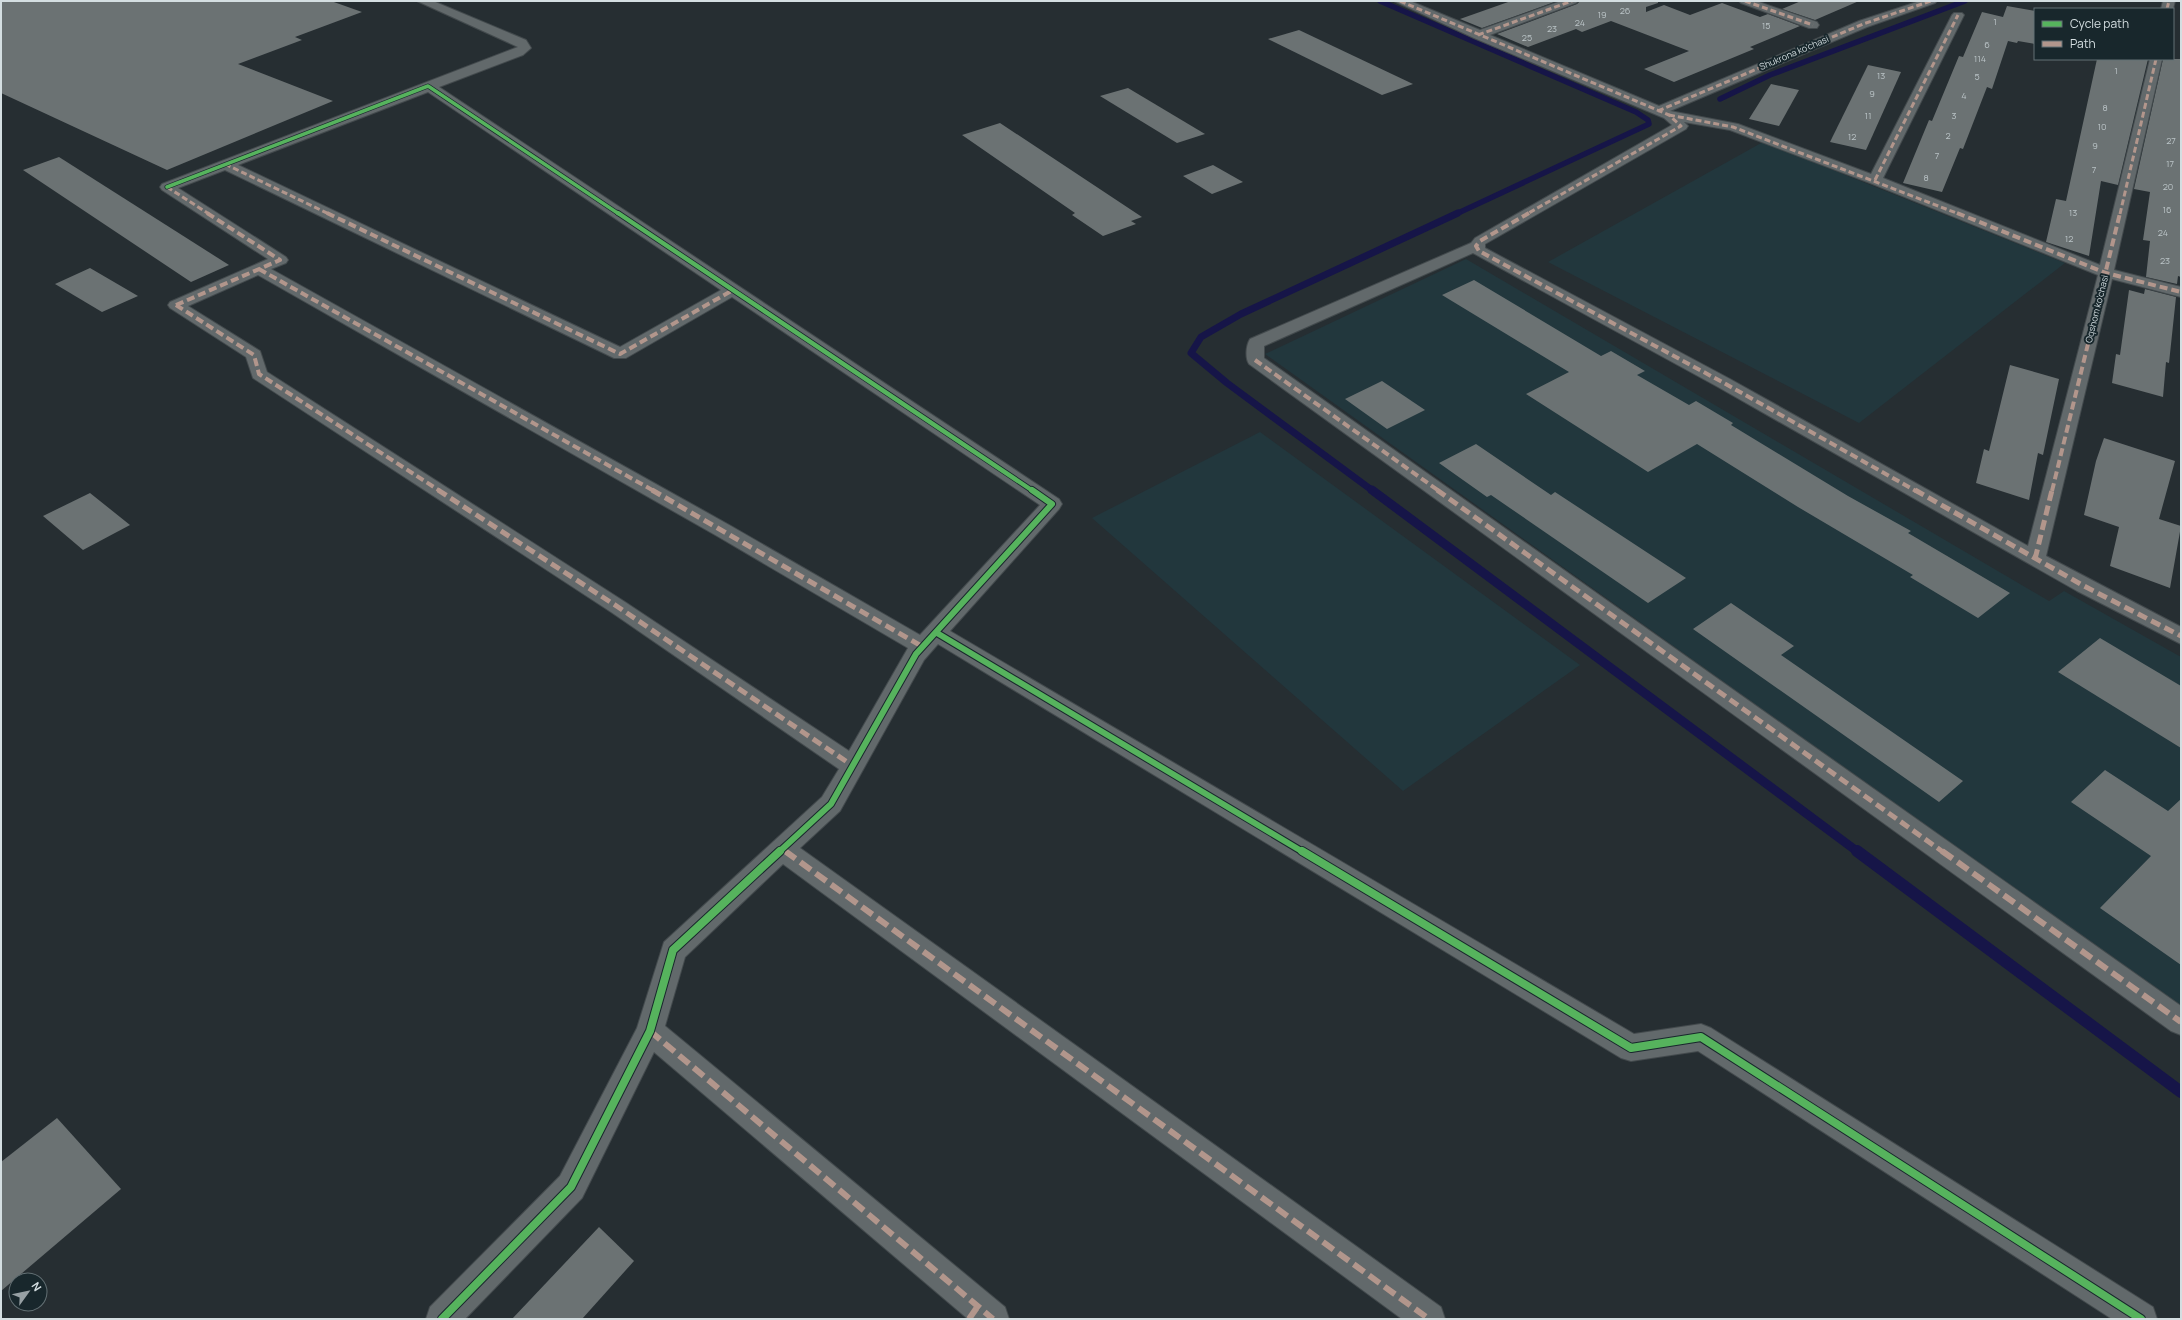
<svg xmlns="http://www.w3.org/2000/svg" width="2182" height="1320" font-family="Manrope,sans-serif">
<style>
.built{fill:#22373d}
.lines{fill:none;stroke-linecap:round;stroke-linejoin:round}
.stream-far3{stroke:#161548;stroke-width:5.5}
.stream-far2{stroke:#161548;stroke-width:7}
.stream-far1{stroke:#161548;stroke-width:9}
.stream{stroke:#161548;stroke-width:12}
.building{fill:#6b7273}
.minor-casing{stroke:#434a4d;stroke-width:2}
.minor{fill:#62696b;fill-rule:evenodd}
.quiet-far3{stroke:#b2968c;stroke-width:3;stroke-dasharray:6 3;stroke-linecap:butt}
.quiet-far2{stroke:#b2968c;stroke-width:4;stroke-dasharray:8 4;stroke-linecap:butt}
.quiet-far1{stroke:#b2968c;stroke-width:5;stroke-dasharray:10 5;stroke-linecap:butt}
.quiet{stroke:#b2968c;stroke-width:6;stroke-dasharray:13 6;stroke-linecap:butt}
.cycleway-far3-casing{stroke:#18272c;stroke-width:5}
.cycleway-far2-casing{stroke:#18272c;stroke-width:6}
.cycleway-far1-casing{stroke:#18272c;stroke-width:8}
.cycleway-casing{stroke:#18272c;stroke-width:10}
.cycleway-far3{stroke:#56b35d;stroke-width:3.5}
.cycleway-far2{stroke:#56b35d;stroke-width:4.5}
.cycleway-far1{stroke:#56b35d;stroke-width:6}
.cycleway{stroke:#56b35d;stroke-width:8}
.labels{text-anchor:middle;stroke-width:4;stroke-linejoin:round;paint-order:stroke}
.number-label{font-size:9px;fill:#bac3c6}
.far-street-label{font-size:9px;fill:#d4dee1;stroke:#18272c}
</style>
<rect width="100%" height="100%" fill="#262e32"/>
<!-- built -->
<g class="built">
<path d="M1763,142L2065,263L1859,423L1548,262Z"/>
<path d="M1466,259L2049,601L2064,591L2181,657V1009L1265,354Z"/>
<path d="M1260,432L1580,665L1403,791L1092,518Z"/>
</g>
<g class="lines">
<!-- stream-far3 -->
<g class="stream-far3">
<path d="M1380,1L1636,112L1648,120L1649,124L1456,214"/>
<path d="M1720,99L1770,75L1965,1"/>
</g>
<!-- stream-far2 -->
<path class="stream-far2" d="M1373,491L1227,383L1191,353L1201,337L1241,314L1458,213"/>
<!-- stream-far1 -->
<path class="stream-far1" d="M1372,490L1858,852"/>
<!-- stream -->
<path class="stream" d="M1857,851L2181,1092"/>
</g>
<!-- building -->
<g class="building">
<path d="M1,1H331L362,12L295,37L302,40L238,64L333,101L167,170L1,93Z"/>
<path d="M1511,1H1557L1482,28L1460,19Z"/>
<path d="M1580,1H1658V3L1646,7V12L1664,5L1690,15L1722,3L1760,17L1768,14L1800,26L1750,47L1754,49L1674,82L1644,69L1689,51L1611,21L1582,32L1576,29L1528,47L1497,34L1577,4Z"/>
<path d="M1801,1H1859L1815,20L1782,9Z"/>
<path d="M2007,6L2035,11V44L2018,41L2017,43L2008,41L1992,89L1987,87L1963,149L1960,148L1942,192L1903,183L1929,120L1932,121L1959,56L1963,57L1982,12L2003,17Z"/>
<path d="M1299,30L1413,84L1382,95L1268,39Z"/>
<path d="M2097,59H2148L2118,185L2101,181L2089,256L2046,242L2056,199L2066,201Z"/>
<path d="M2163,59H2181V277L2178,276L2177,284L2146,277L2150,241L2143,240L2150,192L2134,189Z"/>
<path d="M1868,65L1901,72L1866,150L1830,142Z"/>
<path d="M1771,84L1799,90L1779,126L1749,119Z"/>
<path d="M1128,88L1205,134L1177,143L1100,96Z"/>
<path d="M1000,123L1142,217L1131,221L1136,224L1103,236L1072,215L1075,213L962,135Z"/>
<path d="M59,157L229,265L191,282L23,170Z"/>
<path d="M1213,165L1243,182L1212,194L1183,176Z"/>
<path d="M90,268L138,296L102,312L55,284Z"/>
<path d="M1474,280L1601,356L1611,351L1645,371L1637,375L1689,405L1696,401L1733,423L1731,425L1848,496L1911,531L1908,533L2010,593L1978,618L1910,577L1913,575L1798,507L1697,444L1648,472L1526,394L1569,372L1442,295Z"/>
<path d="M2145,289L2176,297L2169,363L2166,362L2163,397L2112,383L2116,354L2120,355L2129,290L2144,294Z"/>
<path d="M2010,365L2059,379L2043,455L2038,453L2029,500L1976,483L1984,449L1989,451Z"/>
<path d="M1382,381L1425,410L1387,429L1345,399Z"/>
<path d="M2104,438L2175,461L2159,519L2181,526L2170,588L2110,566L2119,527L2084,515L2096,461Z"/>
<path d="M1476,444L1551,495L1555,492L1686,578L1648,603L1491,495L1487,497L1439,463Z"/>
<path d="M90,493L130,525L83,550L43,516Z"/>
<path d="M1731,603L1794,646L1781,655L1963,781L1939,802L1693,629Z"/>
<path d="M2100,638L2181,686V748L2058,672Z"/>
<path d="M2105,770L2168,811L2181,799V965L2100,908L2151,856L2071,802Z"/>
<path d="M57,1118L121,1189L1,1291V1162Z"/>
<path d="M599,1227L634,1261L582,1319H512Z"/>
</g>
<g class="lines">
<!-- minor casing -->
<g class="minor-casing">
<g id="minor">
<path d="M417,1H433L526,40L531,48L523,55L439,87L1059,499L1062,504L1059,509L950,631L1634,1034L1701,1024L1711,1028L2153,1307L2157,1319H2112L1698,1051L1631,1061L1621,1058L938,644L924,660L840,811L800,848L1441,1307L1445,1319H1402L783,864L685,957L665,1026L1005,1307L1009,1319H968L654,1052L582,1198L465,1319H426L430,1307L560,1176L637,1028L664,942L822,797L839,769L611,612L253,378L246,357L170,308L168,305L170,302L268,259L162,190L160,187L162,184L518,47ZM428,92L721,290L620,347L238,165ZM225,170L614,358H626L732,297L1040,505L920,635L731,526L271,269L286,263L288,260L286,257L178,188ZM258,275L717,536L908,648L849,751L625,602L267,372L260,351L188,306Z"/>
<path d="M1394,1H1410L1480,30L1561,1H1578L1576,3L1490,35L1659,106L1859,21L1920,1H1937L1935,3L1867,27L1670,111L1738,124L1871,174L1952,15L1954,13H1962L1964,15L1883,178L2100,265L2150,59H2162L2114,270L2181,287V297L2112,279L2046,556L2181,627V644L2077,591L1718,387L1473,253L1264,346V358L2181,1006V1035L2171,1031L1249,364C1245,358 1246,345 1250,339L1471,243L1475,238L1672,125L1664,118L1474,38ZM1684,122L1730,130L1870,183L2098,275L2028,546L1730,379L1485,248V244L1686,129L1688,126Z"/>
<path d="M1739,1H1756L1817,22L1819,25L1817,28H1809L1741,3Z"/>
<path d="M2163,1H2175L2173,9H2161Z"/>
</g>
</g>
<!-- minor -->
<use href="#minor" class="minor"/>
<!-- quiet-far3 -->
<g class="quiet-far3">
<path d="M1400,1L1669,115L1681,126L1527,214"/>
<path d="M1745,1L1813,25"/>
<path d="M2167,9L2169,1"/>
<path d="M1478,35L1572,1"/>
<path d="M1658,111L1863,24L1931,1"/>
<path d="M1669,115L1733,127L1959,214"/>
<path d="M225,164L329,214"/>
<path d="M1875,180L1958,15"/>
<path d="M167,187L209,214"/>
<path d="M2120,214L2156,59"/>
</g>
<!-- quiet-far2 -->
<g class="quiet-far2">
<path d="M327,213L620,354L733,290"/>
<path d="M1529,213L1480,241L1476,246L1479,251L1724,383L1916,491"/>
<path d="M1957,213L2106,273L2181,292"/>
<path d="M259,269L654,491"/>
<path d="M176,305L280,260L207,213"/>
<path d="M176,305L254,355L259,374L440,491"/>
<path d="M1255,360L1439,491"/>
<path d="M2052,491L2120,213"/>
</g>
<!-- quiet-far1 -->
<g class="quiet-far1">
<path d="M438,490L618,607L853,766"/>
<path d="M652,490L923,647"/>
<path d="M1437,490L1943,852"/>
<path d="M1915,490L2084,586L2181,636"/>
<path d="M2035,559L2052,490"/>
<path d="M782,849L786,852"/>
</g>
<!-- quiet -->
<g class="quiet">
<path d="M785,851L1429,1319"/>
<path d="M1942,851L2181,1022"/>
<path d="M650,1031L993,1319"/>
<path d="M969,1319L978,1306"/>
</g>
<!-- cycleway-far3 casing -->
<g class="cycleway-far3-casing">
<path id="cycleway-far3" d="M167,187L428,86L619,214"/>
</g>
<!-- cycleway-far2 casing -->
<g class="cycleway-far2-casing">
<path id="cycleway-far2" d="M618,213L1033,491"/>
</g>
<!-- cycleway-far1 casing -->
<g class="cycleway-far1-casing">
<g id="cycleway-far1">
<path d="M937,633L1303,852"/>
<path d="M779,852L831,804L916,654L1052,504L1032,490"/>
</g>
</g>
<!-- cycleway casing -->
<g class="cycleway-casing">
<g id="cycleway">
<path d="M1302,851L1631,1048L1701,1037L2141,1319"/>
<path d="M442,1319L571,1187L650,1031L673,950L780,851"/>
</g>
</g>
<!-- cycleway-far3 -->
<use href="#cycleway-far3" class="cycleway-far3"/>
<!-- cycleway-far2 -->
<use href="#cycleway-far2" class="cycleway-far2"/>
<!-- cycleway-far1 -->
<use href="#cycleway-far1" class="cycleway-far1"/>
<!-- cycleway -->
<use href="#cycleway" class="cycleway"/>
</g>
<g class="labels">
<!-- number labels -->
<g class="number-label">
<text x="1625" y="14">26</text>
<text x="1602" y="18">19</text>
<text x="1995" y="25">1</text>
<text x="1580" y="26">24</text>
<text x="1766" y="29">15</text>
<text x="1552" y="32">23</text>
<text x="1527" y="41">25</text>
<text x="1987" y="48">6</text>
<text x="1980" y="62">114</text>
<text x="2116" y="74">1</text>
<text x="1881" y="79">13</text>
<text x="1977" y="80">5</text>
<text x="1872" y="97">9</text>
<text x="1964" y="99">4</text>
<text x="2105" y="111">8</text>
<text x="1868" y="119">11</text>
<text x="1954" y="119">3</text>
<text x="2102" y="130">10</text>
<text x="1948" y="139">2</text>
<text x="1852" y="140">12</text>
<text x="2171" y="144">27</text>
<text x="2095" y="149">9</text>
<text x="1937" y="159">7</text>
<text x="2170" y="167">17</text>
<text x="2094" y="173">7</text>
<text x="1926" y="181">8</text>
<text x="2168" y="190">20</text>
<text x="2167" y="213">16</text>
<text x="2073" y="216">13</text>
<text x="2163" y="236">24</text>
<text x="2069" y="242">12</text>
<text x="2165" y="264">23</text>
</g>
<!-- far-street labels -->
<g class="far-street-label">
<text transform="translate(1794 53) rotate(-23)" y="3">Shukrona ko'chasi</text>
<text transform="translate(2097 309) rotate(-76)" y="3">Oqshom ko'chasi</text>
</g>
</g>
<!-- border -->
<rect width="2182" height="1320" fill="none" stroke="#d4dee1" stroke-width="4"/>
<!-- legend -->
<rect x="2034" y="8" width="140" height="52" fill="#18272c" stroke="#637074"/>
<rect x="2042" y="21" width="20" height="6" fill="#56b35d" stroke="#637074"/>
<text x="2070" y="28" font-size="12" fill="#d4dee1">Cycle path</text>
<rect x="2042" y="41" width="20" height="6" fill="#b2968c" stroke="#637074"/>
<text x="2070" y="48" font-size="12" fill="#d4dee1">Path</text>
<!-- north arrow -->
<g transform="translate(28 1292) rotate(57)"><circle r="19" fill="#18272c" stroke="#637074"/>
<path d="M0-3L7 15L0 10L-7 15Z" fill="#97a0a4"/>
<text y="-6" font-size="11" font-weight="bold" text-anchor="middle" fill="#d4dee1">N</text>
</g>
</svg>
